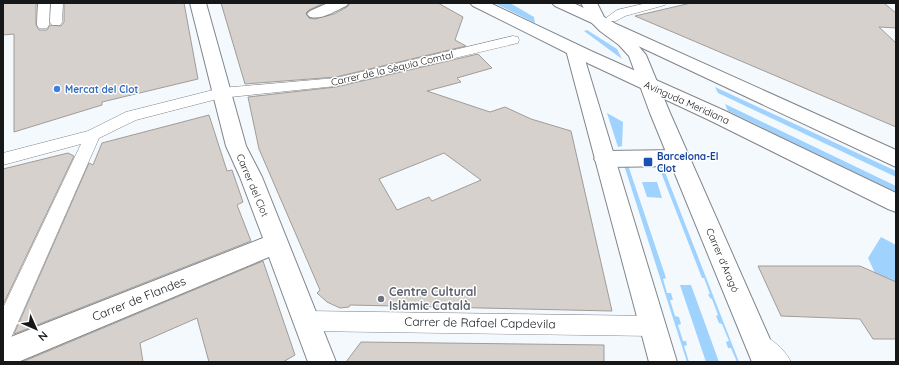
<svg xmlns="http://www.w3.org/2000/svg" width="899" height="365" font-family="Quicksand,sans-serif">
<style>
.green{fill:#a0d2fe}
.building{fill:#d6d1cc;stroke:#a19c97;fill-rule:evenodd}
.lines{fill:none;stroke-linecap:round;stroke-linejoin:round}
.service-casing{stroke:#81858a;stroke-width:1}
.pedestrian-casing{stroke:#81858a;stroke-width:1}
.minor-casing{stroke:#81858a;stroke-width:2}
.tertiary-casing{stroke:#81858a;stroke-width:2}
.primary-casing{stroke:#81858a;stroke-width:2}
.service{fill:#fff;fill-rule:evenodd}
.pedestrian{fill:#fff;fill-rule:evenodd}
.minor{fill:#fff;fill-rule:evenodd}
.tertiary{fill:#fff;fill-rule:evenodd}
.primary{fill:#fff;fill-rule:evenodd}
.shop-dot{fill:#3f7fe0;stroke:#fff;stroke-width:1.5}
.transit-dot{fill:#1a4fb4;stroke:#fff;stroke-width:1.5}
.worship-dot{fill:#6b7280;stroke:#fff;stroke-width:1.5}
.labels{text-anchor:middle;stroke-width:3;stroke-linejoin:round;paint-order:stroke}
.street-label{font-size:10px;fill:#151719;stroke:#fff}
.shop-label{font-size:10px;font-weight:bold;fill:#366cbe;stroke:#fff;text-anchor:start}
.transit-label{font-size:10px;font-weight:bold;fill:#164399;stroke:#fff;text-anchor:start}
.near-worship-label{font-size:12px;font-weight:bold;fill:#5b616d;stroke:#fff;text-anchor:start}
.near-street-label{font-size:12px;fill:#151719;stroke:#fff}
</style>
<rect width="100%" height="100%" fill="#f4f9fe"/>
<!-- green -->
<g class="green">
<path d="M494,3H510L534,17L535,23Z"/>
<path d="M587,30L617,49L622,59L584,31Z"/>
<path d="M715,87L896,171V177L718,93Z"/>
<path d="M725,104L896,186V192L728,111Z"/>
<path d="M607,113L623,122L622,146L618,147Z"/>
<path d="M623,162H627L666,278L663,279L667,293H671L673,300H670L675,316L679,317L681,324L678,325L683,341H686L687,345L684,346L689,362H687Z"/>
<path d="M657,162H661L739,362H737L731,348H728L726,342L729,341L722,324L719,323L716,316L718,315L712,299L710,298L708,294H710L704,278H702Z"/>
<path d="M642,182H657L662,198L647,197Z"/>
<path d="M881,237L896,245V282L875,273L868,258Z"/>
<path d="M680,285H691L719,362H706Z"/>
</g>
<!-- building -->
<g class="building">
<path d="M3,3H36V25L39,30H47L50,25L61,26L64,22V3H184L198,79L102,102V105L14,132V34L3,35Z"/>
<path d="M221,3H324L309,10L306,13L309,18L315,19L334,14L347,7L350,3H438L463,17L455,40L466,46L336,77L245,84Z"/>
<path d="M691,3H884L896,13V28L879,27L896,43V127L635,16Z"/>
<path d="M478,54L492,68L457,78L461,82L427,91L490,112L505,107L531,119L571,131L612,311L350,305L349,307L340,308L327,302L317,293L320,290L259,149L248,97L336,87ZM444,153L481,180L432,201L429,197L397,210L379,179Z"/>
<path d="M209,115L227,171L232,170L243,202L237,205L251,241L14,334L89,163L93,165L102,143Z"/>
<path d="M68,153L74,156L3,305V169Z"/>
<path d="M263,261L295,355L283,362H209L197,318L140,343L143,362H22Z"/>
<path d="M758,266H860L896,282V339H873L860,319L781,316Z"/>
<path d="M361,342L604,345V362H346Z"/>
</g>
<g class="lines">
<!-- service casing -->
<g class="service-casing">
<path id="service" d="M766,337C775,341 787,353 791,362H774L761,349L759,344L761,339Z"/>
</g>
<!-- pedestrian casing -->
<g class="pedestrian-casing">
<g id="pedestrian">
<path d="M38,3H50L49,25L47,28H39L37,25Z"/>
<path d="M51,3H63L62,22L60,25H52L50,22Z"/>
<path d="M647,3H667L665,5L625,16L616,21H608L606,18L617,10Z"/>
<path d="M513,36L518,37L519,40L518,43L336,86L221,98L136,120L99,138L11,338L3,341V308L81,144L3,165V153L88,131L126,112L221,88L336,78Z"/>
<path d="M307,311L653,316L661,319L664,326L661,333L653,336L307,331L300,328L296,321L300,314Z"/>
</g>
</g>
<!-- minor casing -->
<g class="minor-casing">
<g id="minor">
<path d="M190,3H206L246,146L262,177L336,362H308L269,257L18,362H3V340L263,238L240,177L226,146Z"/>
<path d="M328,3H349L346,6C335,11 322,20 310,17L307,14L310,11Z"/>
<path d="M680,150L687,153L691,158L687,163L680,166L605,167L598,164L594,159L598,154L605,151Z"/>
</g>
</g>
<!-- tertiary casing -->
<g class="tertiary-casing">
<g id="tertiary">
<path d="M552,3H573L604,17L612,25L631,37L646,55L670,113L780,362H752L650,113L629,56L619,45L600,31L592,23L555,6Z"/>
<path d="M574,45L580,46L582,50L677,362H649L566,50L568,46Z"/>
</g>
</g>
<!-- primary casing -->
<g class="primary-casing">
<g id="primary">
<path d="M470,3H490L591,51L723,110L896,193V212L888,209L709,120L579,59L473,6Z"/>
<path d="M581,3H597L604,17L616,24L896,150V167L604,30L592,23Z"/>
</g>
</g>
<!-- service -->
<use href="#service" class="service"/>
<!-- pedestrian -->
<use href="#pedestrian" class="pedestrian"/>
<!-- minor -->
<use href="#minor" class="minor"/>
<!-- tertiary -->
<use href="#tertiary" class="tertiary"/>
<!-- primary -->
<use href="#primary" class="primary"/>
</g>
<!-- markers -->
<circle class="shop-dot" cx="57" cy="89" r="4"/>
<rect class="transit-dot" x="643" y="157" width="10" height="10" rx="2"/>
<circle class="worship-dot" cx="381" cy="299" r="4"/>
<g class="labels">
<!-- street labels -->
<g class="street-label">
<text transform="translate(392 68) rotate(-13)" y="4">Carrer de la Sèquia Comtal</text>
<text transform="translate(687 102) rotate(24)" y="4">Avinguda Meridiana</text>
<text transform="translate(253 185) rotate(67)" y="4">Carrer del Clot</text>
<text transform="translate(723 260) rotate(67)" y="4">Carrer d'Aragó</text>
</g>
<!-- shop labels -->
<g class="shop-label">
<text x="65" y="93">Mercat del Clot</text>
</g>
<!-- transit labels -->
<g class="transit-label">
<text x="657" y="160">Barcelona-El<tspan x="657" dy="12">Clot</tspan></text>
</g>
<!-- near-worship labels -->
<g class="near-worship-label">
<text x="389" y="296">Centre Cultural<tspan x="389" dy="14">Islàmic Català</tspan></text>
</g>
<!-- near-street labels -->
<g class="near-street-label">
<text transform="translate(139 299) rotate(-22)" y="4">Carrer de Flandes</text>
<text transform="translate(480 323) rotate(1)" y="4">Carrer de Rafael Capdevila</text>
</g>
</g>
<!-- border -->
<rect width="899" height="365" fill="none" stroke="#151719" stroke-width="8"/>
<!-- north arrow -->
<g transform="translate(36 329) rotate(135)" stroke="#ffffff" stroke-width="3" paint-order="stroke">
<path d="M0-3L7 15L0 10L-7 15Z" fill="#151719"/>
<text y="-6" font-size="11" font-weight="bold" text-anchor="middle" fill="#151719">N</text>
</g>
</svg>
